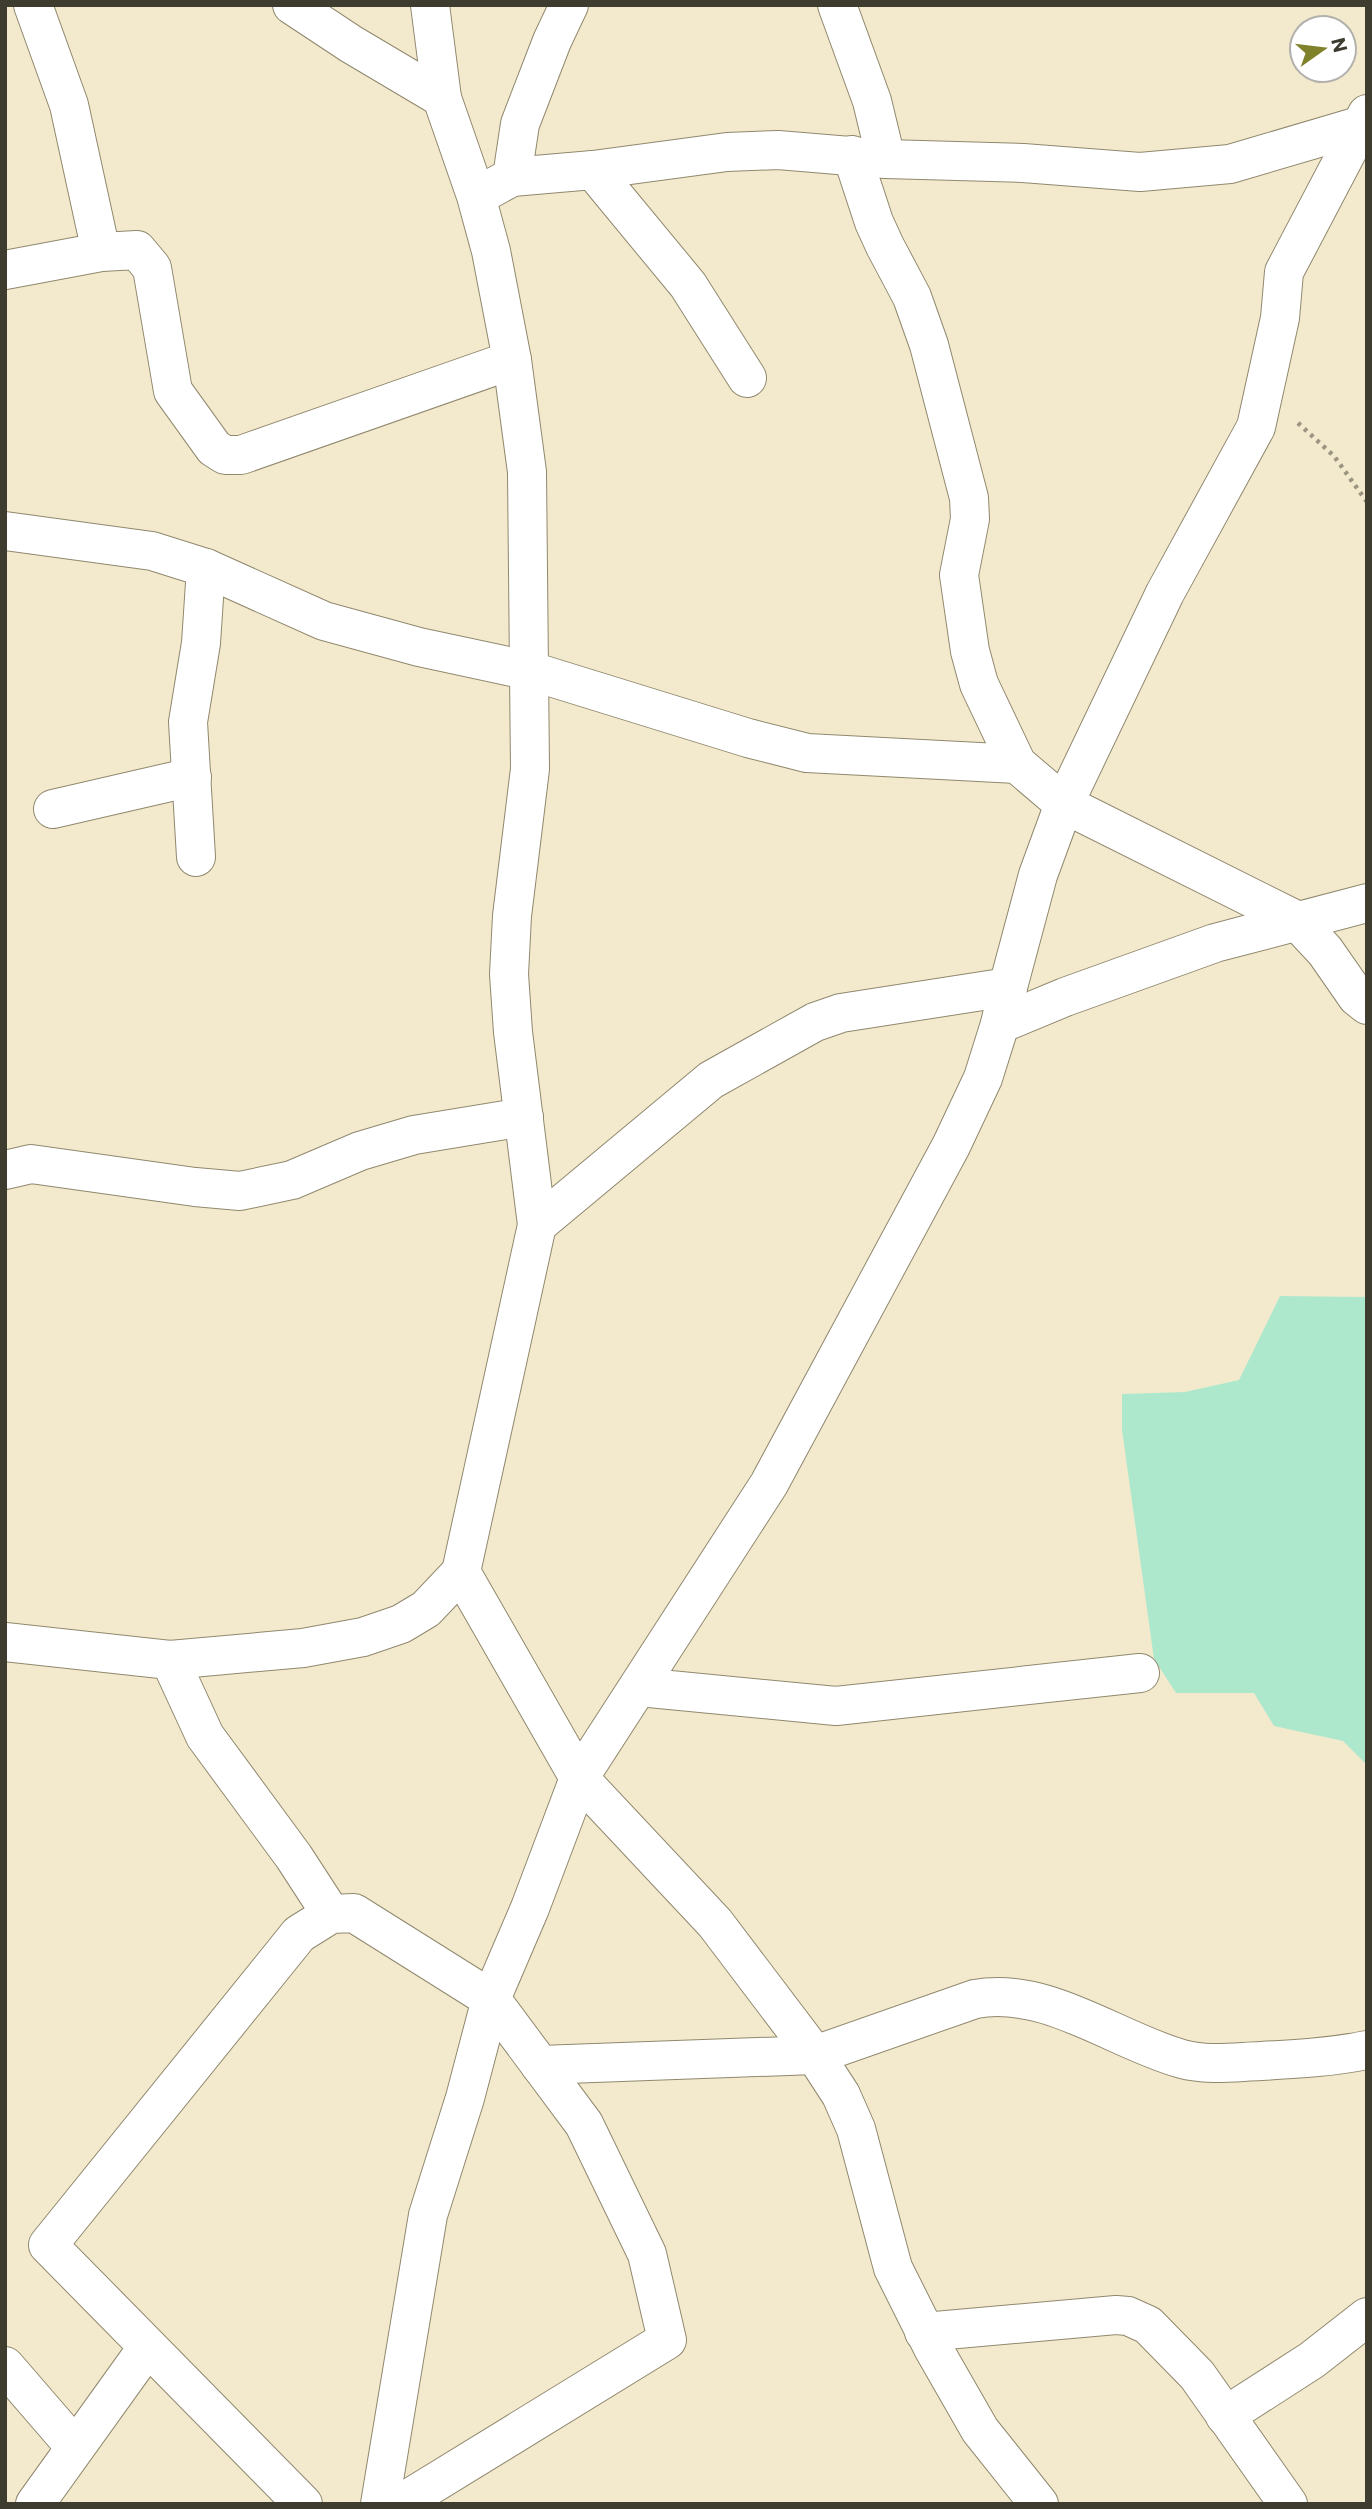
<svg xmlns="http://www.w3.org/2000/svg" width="1372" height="2509" font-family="Commissioner,sans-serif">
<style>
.green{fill:#aee8cc}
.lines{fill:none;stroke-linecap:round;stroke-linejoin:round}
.street-casing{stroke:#90886e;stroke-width:40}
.path{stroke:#9a9480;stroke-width:4.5;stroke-dasharray:3.5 5;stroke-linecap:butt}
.street{stroke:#fff;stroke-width:38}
</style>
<rect width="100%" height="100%" fill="#f3eace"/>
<!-- green -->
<path class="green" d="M1280,1296L1367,1297V1765L1343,1741L1274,1726L1254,1693H1176L1154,1659L1122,1430V1394L1185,1392L1239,1380Z"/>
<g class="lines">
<!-- street casing -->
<g class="street-casing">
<g id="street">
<path d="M33,5L69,105L101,252L137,250L152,268L173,391L214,448L225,455H241L512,360"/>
<path d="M292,5L351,44L442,98"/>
<path d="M430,5L442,98L476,196L491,251L512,360L527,472L530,769L512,916L509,974L513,1032L537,1225L461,1572L579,1778L715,1923L815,2055L841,2095L856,2129L893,2268L933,2348L980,2430L1039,2504"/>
<path d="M837,5L872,101L886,159"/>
<path d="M852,155L874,222L885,246L912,297L929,345L969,498L970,519L959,575L970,651L979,684L1017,764L1064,804L1296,920L1325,951L1357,997L1367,1005"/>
<path d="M593,170L688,285L747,378"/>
<path d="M512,177L593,170L727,152L778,150L886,159L1023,163L1140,172L1230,164L1359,126"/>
<path d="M490,189L512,177L520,124L552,41L569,5"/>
<path d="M5,270L101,252"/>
<path d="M5,531L152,551L206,568L324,621L419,647L531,671L748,738L807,753L1017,764"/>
<path d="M53,809L192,777"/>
<path d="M196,857L188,722L201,643L206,568"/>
<path d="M1000,1024L1065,997L1215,943L1367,903"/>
<path d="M5,1170L31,1164L195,1187L240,1191L292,1180L360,1151L414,1135L524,1117"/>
<path d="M537,1225L711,1080L815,1022L841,1013L1008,987"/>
<path d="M5,1642L170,1660L303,1648L363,1637L401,1624L426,1609L461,1572"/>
<path d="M170,1660L205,1736L294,1857L331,1914"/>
<path d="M639,1687L836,1706L1140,1673"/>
<path d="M540,2065L815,2055L975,1999C1048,1986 1114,2040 1182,2059C1208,2066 1234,2062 1261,2061C1297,2059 1332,2057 1367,2050"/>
<path d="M924,2332L1116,2315L1128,2316L1148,2325L1197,2375L1288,2504"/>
<path d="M5,2366L75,2447"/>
<path d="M1225,2416L1312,2360L1367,2317"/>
<path d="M35,2504L147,2348"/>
<path d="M303,2504L48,2245L299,1934L331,1914L354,1913L491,1999L584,2124L647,2254L667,2340L400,2504"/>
<path d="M380,2504L428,2215L465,2098L491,1999L530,1908L579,1778L769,1484L951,1146L983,1078L1000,1024L1008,987L1038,875L1064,804L1165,593L1256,427L1280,318L1284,272L1367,114"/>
</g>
</g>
<!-- path -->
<path class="path" d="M1298,423L1334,456L1367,502"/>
<!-- street -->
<use href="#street" class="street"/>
</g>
<!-- border -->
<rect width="1372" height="2509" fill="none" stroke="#3e3b2f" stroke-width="14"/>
<!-- north arrow -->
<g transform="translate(1323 49) rotate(76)"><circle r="33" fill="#ffffff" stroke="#b2b1ac" stroke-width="2"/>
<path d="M0-5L12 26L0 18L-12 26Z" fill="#7f812b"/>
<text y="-10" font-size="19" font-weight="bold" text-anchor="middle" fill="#3e3b2f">N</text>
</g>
</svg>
